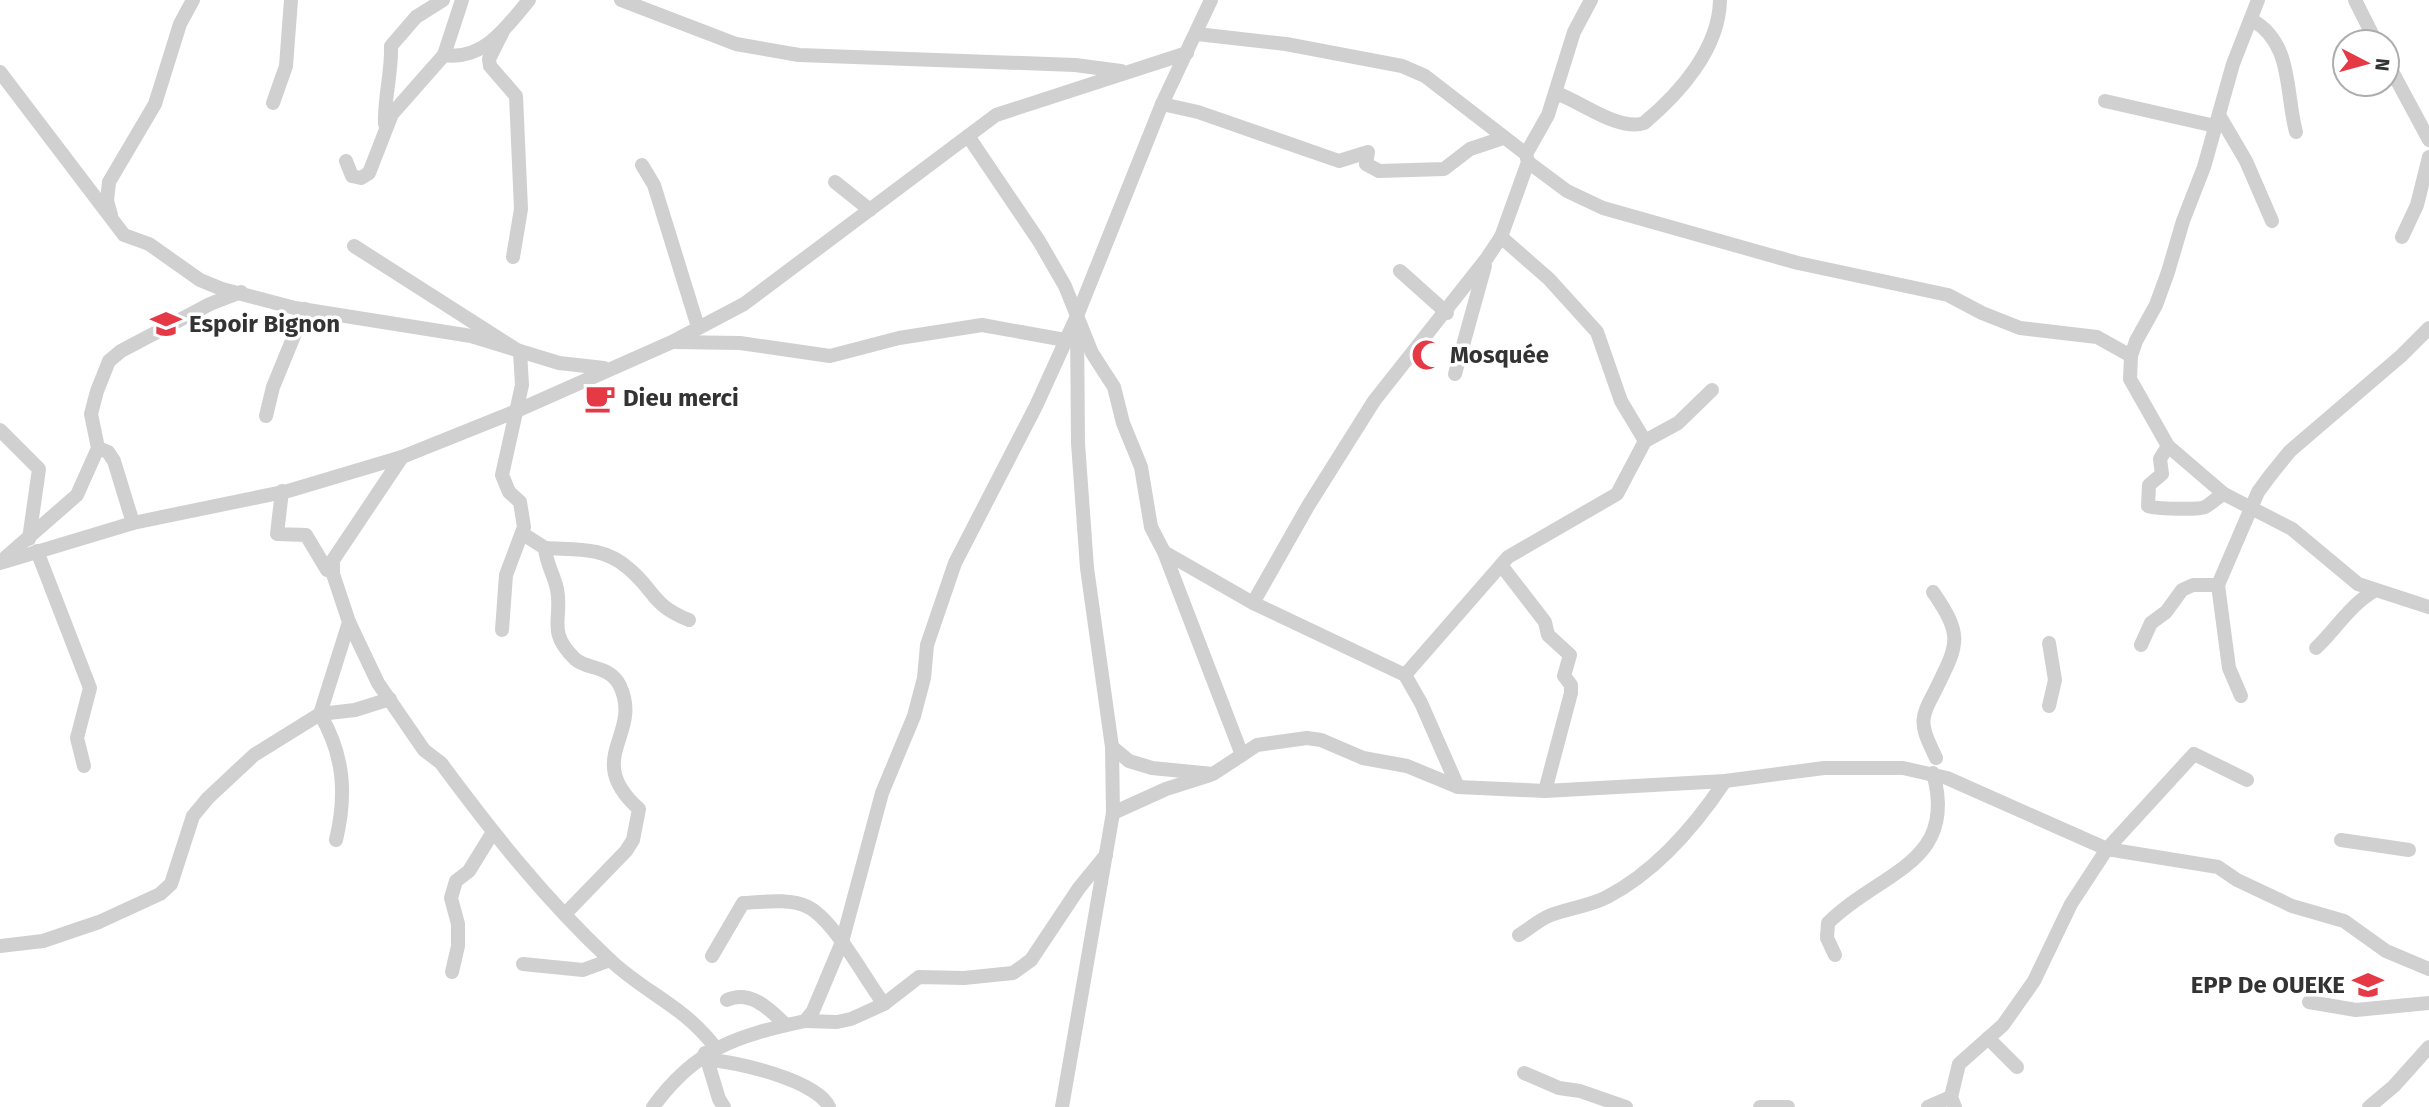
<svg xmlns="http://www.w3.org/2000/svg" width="2429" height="1107" font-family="'Fira Sans',sans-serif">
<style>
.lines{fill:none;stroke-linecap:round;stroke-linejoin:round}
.minor{stroke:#d0d0d0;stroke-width:14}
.labels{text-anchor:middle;stroke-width:7;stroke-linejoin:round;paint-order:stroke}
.poi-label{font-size:24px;font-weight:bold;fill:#333;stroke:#fff;text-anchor:start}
</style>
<rect width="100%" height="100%" fill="#fff"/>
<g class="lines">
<!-- minor -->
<g class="minor">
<path d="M621,0L736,44L799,55L1075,65L1121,71"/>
<path d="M2258,0L2233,64L2204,167L2183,221L2168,272L2156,305L2136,341L2131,356L2130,379L2168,446L2224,494L2292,529L2358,584L2429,607"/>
<path d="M2355,0L2376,42"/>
<path d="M2252,20C2293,43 2285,91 2296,132"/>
<path d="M503,31L489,59L490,66L516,96L521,209L513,257"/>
<path d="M1197,34L1286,44L1402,66L1425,76L1526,154"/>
<path d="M444,55C483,61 506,28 529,0"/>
<path d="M2387,62L2429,140"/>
<path d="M0,72L124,235L149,244L200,280L222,289L295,308L471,336L559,363L604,368"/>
<path d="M1553,100L1556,93C1580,101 1619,132 1644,123C1680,93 1719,49 1720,0"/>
<path d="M2105,101L2215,126"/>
<path d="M273,103L286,66L291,0"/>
<path d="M1162,104L1198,112L1339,161L1368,152L1366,164L1379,171L1444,169L1470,149L1503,138"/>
<path d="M2219,115L2246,161L2272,221"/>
<path d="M385,124C384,97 392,73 391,46L416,17L443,0"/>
<path d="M968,136L1039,241L1065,286L1092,353L1114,387L1123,423L1141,467L1151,527L1164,552L1242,755"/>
<path d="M346,161L352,176L361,178L369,173L392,114L444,55L462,0"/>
<path d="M1528,162L1567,191L1603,208L1798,263L1948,295L1982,313L2020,328L2097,337L2131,356"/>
<path d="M642,165L654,185L698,327"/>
<path d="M835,182L870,210"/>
<path d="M111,215L107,201L109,182L155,104L180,24L193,0"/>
<path d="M2402,237L2417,205L2429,157"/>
<path d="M354,246L520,352L522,385L502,475L509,492L520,502L524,527L506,575L502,630"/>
<path d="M1400,271L1447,313"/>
<path d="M673,342L740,343L830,356L899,338L982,325L1065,340"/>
<path d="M1455,374L1485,266"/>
<path d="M266,416L273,387L305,309"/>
<path d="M0,430L39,469L29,539"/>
<path d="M1645,441L1678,423L1712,390"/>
<path d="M2168,446L2160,459L2162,474L2149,485L2148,506C2154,509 2199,510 2205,507C2211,504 2217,497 2224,494"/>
<path d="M98,448L108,452L114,461L133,523"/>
<path d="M282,491L277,534L306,535L327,570"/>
<path d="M523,534L545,548C546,563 554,575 557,589C563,619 546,631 575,659C587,670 610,665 620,686C643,735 582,758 639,809L633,840L626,851L565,914"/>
<path d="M545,548C575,550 603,546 628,568C655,590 651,605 689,620"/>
<path d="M37,551L90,688L77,738L84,766"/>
<path d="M1164,552L1253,603L1405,675L1421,703L1458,787L1545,791L1725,781L1824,768H1903L1947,778L2107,849L2218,867L2237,880L2292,906L2344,921L2386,951L2429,969"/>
<path d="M6,557L77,495L98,448L91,414L97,391L109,361L121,351L210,304L241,292"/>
<path d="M0,563L133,523L288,491L402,457L514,412L672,342L744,304L996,115L1187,53"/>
<path d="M1501,565L1545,622L1548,635L1570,655L1564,676L1571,685V693L1545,791"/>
<path d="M2218,585L2229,668L2241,696"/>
<path d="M1933,592C1964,637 1958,644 1935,691C1931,699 1925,708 1924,717C1921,730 1931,746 1936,758"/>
<path d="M1253,603L1308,506L1374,401L1487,258L1501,237L1528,162L1526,154L1548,115L1574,32L1591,0"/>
<path d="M349,622L378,683L424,750L441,763C492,832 545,899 608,958C644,993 682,1004 715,1047"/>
<path d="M2049,643L2055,680L2049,706"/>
<path d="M2141,645L2151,623L2166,612L2182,590L2193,585H2218L2258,492L2269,477L2290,451L2401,356L2429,328"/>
<path d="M2316,648C2336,629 2350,605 2374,591"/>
<path d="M1405,675L1508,557L1617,494L1645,441L1621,401L1597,332L1549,279L1501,237"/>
<path d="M320,714C344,755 347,794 336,840"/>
<path d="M320,714L355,710L390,699"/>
<path d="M1112,747L1129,761L1152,768L1213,774L1257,745L1307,738L1321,740L1363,758L1407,766L1458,787"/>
<path d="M1113,813L1166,789L1210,775"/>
<path d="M2341,840L2409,850"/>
<path d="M1519,935C1529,929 1540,919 1551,915C1569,908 1590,906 1607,897C1657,871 1695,826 1725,781"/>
<path d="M0,946L43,941L99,922L160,894L171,884L193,816L208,798L254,755L320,714L349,622L333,574V560L402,457"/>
<path d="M1835,955L1827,938L1828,923C1879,872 1959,864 1933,773"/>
<path d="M712,956L743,903C762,902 791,898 808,907C834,920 865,979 884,1004"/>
<path d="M523,964L583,970L610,960"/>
<path d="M452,972L458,946V924L451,898L456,881L469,871L493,832"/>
<path d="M727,1000C751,989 770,1010 786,1025"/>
<path d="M2309,1002L2356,1010L2429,1003"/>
<path d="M805,1021L837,1022L851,1019L884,1004L919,977L964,978L1013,973L1031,960L1079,888L1106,855"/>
<path d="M1988,1038L2017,1067"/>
<path d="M705,1053L719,1099L724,1107"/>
<path d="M708,1060C736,1061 818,1081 829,1107"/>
<path d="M1524,1073L1559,1088L1580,1091L1626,1107"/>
<path d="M653,1107C696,1048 736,1036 805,1021L813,1011L842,942L882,793L914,716L924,678L927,645L955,563L1036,406L1077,316L1162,104L1211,0"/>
<path d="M1062,1107L1113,813L1112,747L1087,568L1078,443L1077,321"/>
<path d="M1760,1107H1788"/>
<path d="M1928,1107L1951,1097"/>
<path d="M1955,1107L1951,1097L1959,1064L2003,1025L2034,981L2071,904L2107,849L2194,754L2247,780"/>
<path d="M2369,1107L2394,1086L2429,1047"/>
</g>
</g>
<!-- icons -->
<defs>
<g id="school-bare" transform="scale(2.415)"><path d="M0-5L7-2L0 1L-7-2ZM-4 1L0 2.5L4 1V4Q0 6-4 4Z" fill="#e63946" stroke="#fff" stroke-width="2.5" paint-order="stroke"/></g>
<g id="mosque-bare" transform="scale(2.415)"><path d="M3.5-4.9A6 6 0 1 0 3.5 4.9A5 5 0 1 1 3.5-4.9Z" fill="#e63946" stroke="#fff" stroke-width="2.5" paint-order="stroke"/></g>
<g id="cafe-bare" transform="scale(2.415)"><path d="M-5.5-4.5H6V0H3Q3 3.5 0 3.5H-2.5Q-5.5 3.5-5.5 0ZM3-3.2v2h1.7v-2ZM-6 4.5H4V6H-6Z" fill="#e63946" stroke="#fff" stroke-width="2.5" paint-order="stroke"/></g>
</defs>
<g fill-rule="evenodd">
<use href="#school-bare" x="166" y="324"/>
<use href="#mosque-bare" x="1427" y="355"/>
<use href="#cafe-bare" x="600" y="398"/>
<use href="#school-bare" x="2368" y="985"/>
</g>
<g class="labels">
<!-- poi labels -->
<g class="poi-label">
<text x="189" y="332">Espoir Bignon</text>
<text x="1450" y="363">Mosquée</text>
<text x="623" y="406">Dieu merci</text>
<text x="2345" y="993" text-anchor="end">EPP De OUEKE</text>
</g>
</g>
<!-- north arrow -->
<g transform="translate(2366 63) rotate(96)"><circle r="33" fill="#ffffff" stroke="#adadad" stroke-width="2"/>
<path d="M0-5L12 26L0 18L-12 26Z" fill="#e63946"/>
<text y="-10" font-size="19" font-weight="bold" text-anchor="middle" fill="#333333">N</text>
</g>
</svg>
